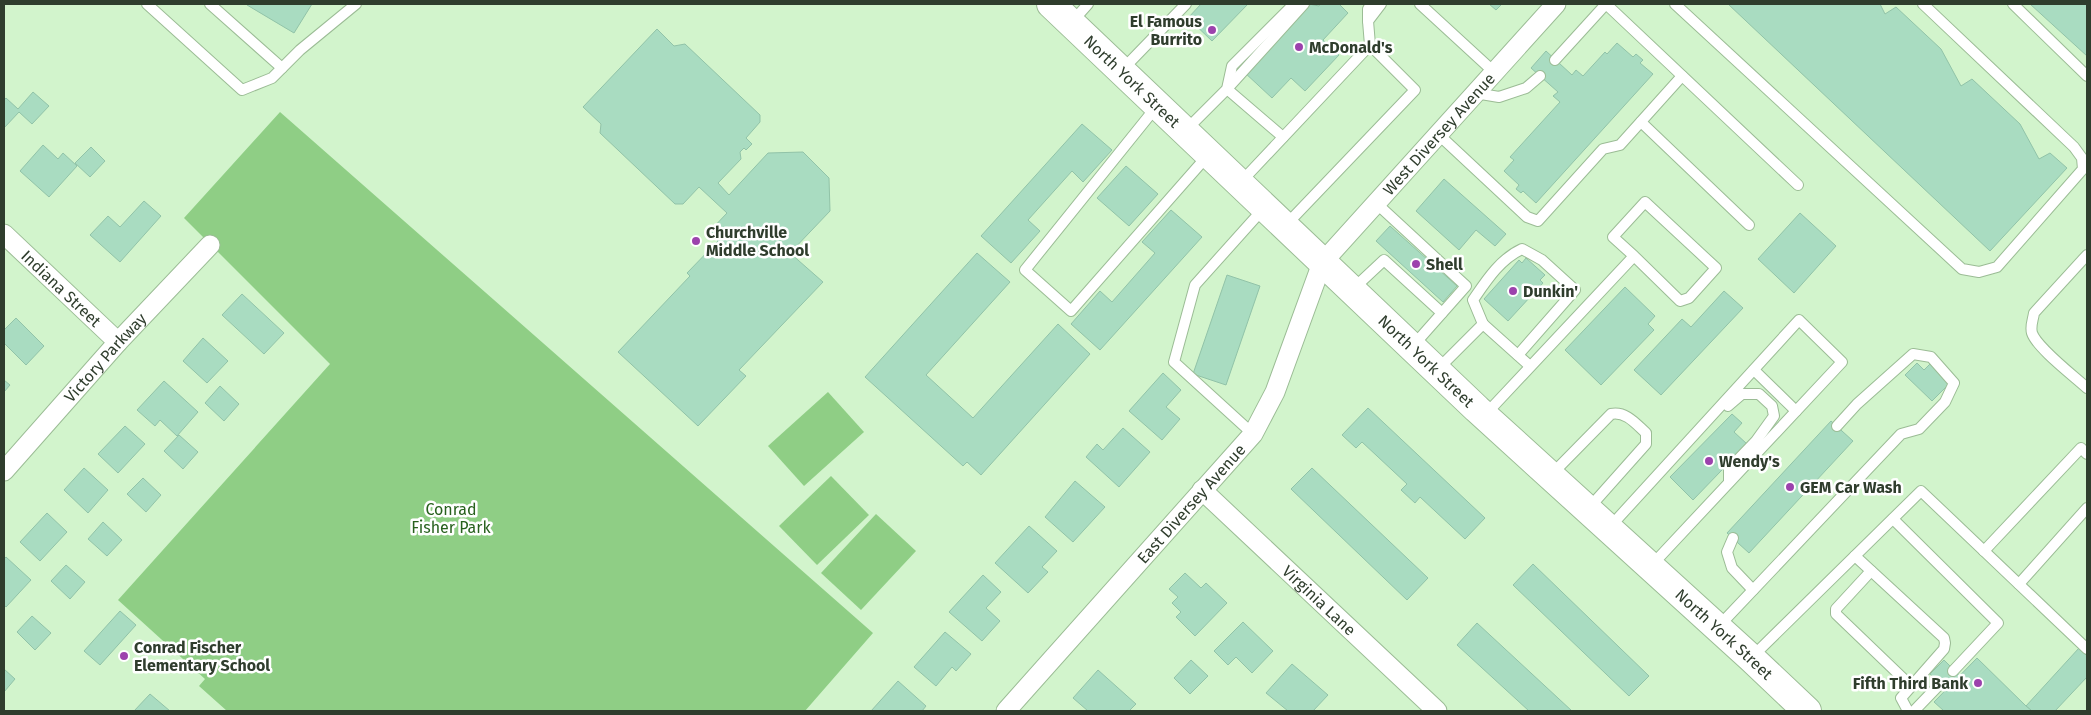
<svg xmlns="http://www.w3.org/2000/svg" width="2091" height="715" font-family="'Fira Sans',sans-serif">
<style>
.green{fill:#8fce85}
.building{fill:#a9dcc1;stroke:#91c3a8}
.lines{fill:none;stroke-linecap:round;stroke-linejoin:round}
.lane-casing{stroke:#9bbc95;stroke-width:12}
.street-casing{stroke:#9bbc95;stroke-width:21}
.secondary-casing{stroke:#9bbc95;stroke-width:30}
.lane{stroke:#fff;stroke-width:10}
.street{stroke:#fff;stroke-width:19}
.secondary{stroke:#fff;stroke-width:28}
.poi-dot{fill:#9c42ad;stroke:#fff;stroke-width:2}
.labels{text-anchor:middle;stroke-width:5;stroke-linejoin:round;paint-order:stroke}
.poi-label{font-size:16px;font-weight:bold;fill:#2f3d2d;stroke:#fff;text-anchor:start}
.street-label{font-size:16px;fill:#2f3d2d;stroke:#fff}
.park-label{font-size:16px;fill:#27611d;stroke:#fff}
</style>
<rect width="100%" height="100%" fill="#d2f4cc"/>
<!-- green -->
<g class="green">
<path d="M280,112L873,633L805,711H227L199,686L205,679L118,600L330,364L184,218Z"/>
<path d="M828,392L864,432L804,486L768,446Z"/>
<path d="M831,476L869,515L817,565L779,526Z"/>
<path d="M876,514L916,551L861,610L821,573Z"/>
</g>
<!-- building -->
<g class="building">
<path d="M248,4H312L294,33L247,5Z"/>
<path d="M1201,4H1248L1212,41L1188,18Z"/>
<path d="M1309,4L1319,6L1320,4H1339L1348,13L1323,40L1339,55L1305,91L1291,78L1272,98L1244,72Z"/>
<path d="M1489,4H1502L1496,10Z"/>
<path d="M1728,4H1880L1885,14L1896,7L1941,49L1961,86L1972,79L2020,124L2039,159L2050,153L2067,168L1990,251Z"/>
<path d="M2030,4H2087V56Z"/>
<path d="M657,29L674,46L685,44L760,115V122L746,138L752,144L746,150L744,148L740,152L741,159L718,183L729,195L768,153L803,152L829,178L830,211L790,253L823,282L739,370L746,376L698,426L618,352L690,276L687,273L718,241L709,232L727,213L699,187L683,204H675L600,133L601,124L583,107Z"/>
<path d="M1617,43L1633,57L1636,54L1643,60L1640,63L1653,74L1536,203L1523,191L1521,193L1516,189L1519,185L1504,171L1514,160L1510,157L1560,102L1553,96L1558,92L1531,68L1546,51L1572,75L1576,70L1583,76L1605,52L1607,54Z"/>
<path d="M33,92L49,106L32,124L19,112L4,128V100L6,98L18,109Z"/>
<path d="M1082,124L1112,150L1083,182L1072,171L1028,220L1040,231L1011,263L981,236Z"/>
<path d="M43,145L58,159L63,153L77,166L49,197L20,171Z"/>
<path d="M91,147L105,161L90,177L75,163Z"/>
<path d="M1126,166L1158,194L1129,226L1097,198Z"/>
<path d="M1444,179L1506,234L1495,246L1476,230L1459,250L1416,211Z"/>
<path d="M144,201L161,216L120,262L90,235L108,216L120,227Z"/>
<path d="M1171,210L1202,237L1100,350L1071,324L1100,291L1112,302L1155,253L1142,242Z"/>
<path d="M1800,213L1836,246L1794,293L1758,259Z"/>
<path d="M1390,226L1457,286L1443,302L1376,241Z"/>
<path d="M977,253L1010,282L926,375L973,418L1058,324L1090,354L981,475L967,462L963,466L865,377Z"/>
<path d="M1526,258L1545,275L1540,280L1543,283L1508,321L1484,299L1519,260L1522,263Z"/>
<path d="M1227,275L1260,286L1226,385L1193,374Z"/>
<path d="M1625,287L1655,316L1648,324L1654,330L1601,385L1565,350Z"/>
<path d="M1724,291L1743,308L1661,395L1634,370L1682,319L1691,327Z"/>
<path d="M242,294L284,333L264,354L222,315Z"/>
<path d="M16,318L44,346L26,365L4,343V330Z"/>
<path d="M203,338L228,361L207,383L183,361Z"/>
<path d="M1917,363L1924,370L1930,364L1950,383L1932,401L1905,375Z"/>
<path d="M1163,373L1181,390L1166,407L1180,419L1162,440L1129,411Z"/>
<path d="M4,380L10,385L4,392Z"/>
<path d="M164,381L198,412L177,436L160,420L155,426L137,410Z"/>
<path d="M220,386L239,404L224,421L205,403Z"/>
<path d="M1368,408L1485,518L1465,539L1420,497L1415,503L1401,490L1407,484L1362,442L1356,448L1342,435Z"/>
<path d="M1732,414L1742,423L1734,432L1747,444L1693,500L1670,477Z"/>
<path d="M1831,421L1853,441L1749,553L1727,533Z"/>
<path d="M125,426L145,444L118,473L98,454Z"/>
<path d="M1123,428L1150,452L1119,487L1086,457L1097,444L1103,450Z"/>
<path d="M179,435L198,452L183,469L164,451Z"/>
<path d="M84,468L108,490L88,513L64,490Z"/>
<path d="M1312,468L1428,578L1407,600L1291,489Z"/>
<path d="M143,478L161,495L146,512L127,494Z"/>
<path d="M1075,481L1105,507L1073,542L1045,517Z"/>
<path d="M47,513L67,532L40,561L20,542Z"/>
<path d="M103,522L122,540L107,556L88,539Z"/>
<path d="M1029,526L1057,551L1042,567L1048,572L1028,593L995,563Z"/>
<path d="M6,557L31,580L6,607L4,605V559Z"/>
<path d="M1533,564L1649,676L1629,696L1513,585Z"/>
<path d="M66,565L85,582L70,599L51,581Z"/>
<path d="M1185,573L1201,588L1206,583L1227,603L1195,636L1176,617L1181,612L1172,603L1178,597L1169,589Z"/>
<path d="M983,575L1001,592L986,608L1000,621L982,641L949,612Z"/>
<path d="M120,611L136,625L100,665L84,651Z"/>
<path d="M32,616L51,633L35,650L17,632Z"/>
<path d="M1243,622L1273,651L1252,673L1236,657L1228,665L1214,651Z"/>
<path d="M1477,623L1572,711H1529L1457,645Z"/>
<path d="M945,632L971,654L956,671L952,667L936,686L914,667Z"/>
<path d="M2079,648L2087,656V677L2055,711H2032L2026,706Z"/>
<path d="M1977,658L2026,706L2032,711H1944L1934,702Z"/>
<path d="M1191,660L1208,676L1190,694L1174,678Z"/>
<path d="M1944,660L1960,676L1947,689L1930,674Z"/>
<path d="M1292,664L1328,695L1313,711H1288L1266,693Z"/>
<path d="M4,669L15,679L4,692Z"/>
<path d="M1098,670L1136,704L1129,711H1088L1073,698Z"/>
<path d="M898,681L926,706L922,711H871Z"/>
<path d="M150,694L170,711H134Z"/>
</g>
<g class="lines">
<!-- lane casing -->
<g class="lane-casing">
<g id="lane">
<path d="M147,4L242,90L272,78L300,50L356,4"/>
<path d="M210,4L282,68"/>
<path d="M1420,4L1494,72"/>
<path d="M1606,4L1798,185"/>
<path d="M1675,4L1962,269L1979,272L1997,267L2083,169L2082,158L2074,147L1923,4"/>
<path d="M2013,4L2087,76"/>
<path d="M1368,21V9L1371,4"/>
<path d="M1072,22L1088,4"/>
<path d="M1370,45L1368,21L1381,4"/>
<path d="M1555,60L1606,4"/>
<path d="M1122,70L1186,4"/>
<path d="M1475,93L1499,97L1526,88L1540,76"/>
<path d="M1157,106L1025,270L1071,311L1209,154"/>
<path d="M1641,122L1749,225"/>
<path d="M1186,130L1227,89L1232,66L1294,4"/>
<path d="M1438,134L1527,217L1538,221L1603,149L1620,145L1682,76"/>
<path d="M1283,137L1227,89L1304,4"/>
<path d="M1240,183L1370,45L1415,90L1285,226"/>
<path d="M1376,203L1466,286L1412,347"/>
<path d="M2087,255L2034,313C2033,320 2030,326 2032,333C2037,348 2074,376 2087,388"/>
<path d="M1353,289L1384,260L1442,313"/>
<path d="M1483,324L1473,300C1486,281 1500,259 1522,249L1542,260L1575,290L1518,355"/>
<path d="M1437,370L1483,324L1530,366"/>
<path d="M1754,370L1796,411"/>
<path d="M1728,406L1742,394H1759L1772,406L1774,416L1756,441L1729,469V482"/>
<path d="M1485,415L1634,256L1680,301L1689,298L1716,268L1645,202L1613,237L1634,256"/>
<path d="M1253,434L1174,362L1195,285L1264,208"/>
<path d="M1551,475L1611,414C1626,411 1636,424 1646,433V444L1589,508"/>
<path d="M1893,519L1998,623L1953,671"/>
<path d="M1609,528L1799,320L1842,362L1651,566"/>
<path d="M1733,538L1727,552L1732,568L1753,590"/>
<path d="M1984,551L2081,448L2087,454"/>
<path d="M1855,556L1944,638L1945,643L1944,649L1901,698L1908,711"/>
<path d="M1871,571L1836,609V614L1911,686"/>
<path d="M2019,584L2087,508"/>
<path d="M1718,627L1901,434L1919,429L1945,402L1954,383L1931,357L1913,354L1857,404L1837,426"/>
<path d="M1752,657L1921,491L2087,649"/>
<path d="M1914,711L1939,685"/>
</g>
</g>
<!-- street casing -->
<g class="street-casing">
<g id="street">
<path id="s1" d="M4,234L118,342"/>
<path id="s2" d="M4,471L118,342L210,245"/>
<path id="s3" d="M1202,490L1437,711"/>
<path id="s4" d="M1006,711L1253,434L1275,392L1322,263L1556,4"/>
</g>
</g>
<!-- secondary casing -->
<g class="secondary-casing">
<g id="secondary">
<path id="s5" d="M1051,4L1477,409L1751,658L1807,711"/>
</g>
</g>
<!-- lane -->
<use href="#lane" class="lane"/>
<!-- street -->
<use href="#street" class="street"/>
<!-- secondary -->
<use href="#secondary" class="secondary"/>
</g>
<!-- markers -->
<g class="poi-dot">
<circle cx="1212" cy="30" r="5"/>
<circle cx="1299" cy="47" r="5"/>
<circle cx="696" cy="241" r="5"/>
<circle cx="1416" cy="264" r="5"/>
<circle cx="1513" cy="291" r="5"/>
<circle cx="1709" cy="461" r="5"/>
<circle cx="1790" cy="487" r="5"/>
<circle cx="124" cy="656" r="5"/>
<circle cx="1978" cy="683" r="5"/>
</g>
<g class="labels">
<!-- poi labels -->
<g class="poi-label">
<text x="1202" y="27" text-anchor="end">El Famous<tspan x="1202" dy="18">Burrito</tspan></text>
<text x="1309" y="53">McDonald's</text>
<text x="706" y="238">Churchville<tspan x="706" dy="18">Middle School</tspan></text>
<text x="1426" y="270">Shell</text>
<text x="1523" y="297">Dunkin'</text>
<text x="1719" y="467">Wendy's</text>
<text x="1800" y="493">GEM Car Wash</text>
<text x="134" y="653">Conrad Fischer<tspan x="134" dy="18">Elementary School</tspan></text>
<text x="1968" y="689" text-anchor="end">Fifth Third Bank</text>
</g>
<!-- street labels -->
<g class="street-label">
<text dy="6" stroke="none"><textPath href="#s5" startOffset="112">North York Street</textPath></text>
<text dy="6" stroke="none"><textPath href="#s4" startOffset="730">West Diversey Avenue</textPath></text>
<text dy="6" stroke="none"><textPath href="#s1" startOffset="79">Indiana Street</textPath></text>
<text dy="6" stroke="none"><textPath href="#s2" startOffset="152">Victory Parkway</textPath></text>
<text dy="6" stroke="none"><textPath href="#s5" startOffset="518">North York Street</textPath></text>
<text dy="6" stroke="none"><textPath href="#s4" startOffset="278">East Diversey Avenue</textPath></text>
<text dy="6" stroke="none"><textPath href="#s3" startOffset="161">Virginia Lane</textPath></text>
<text dy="6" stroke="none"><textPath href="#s5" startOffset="922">North York Street</textPath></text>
</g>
<!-- park labels -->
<g class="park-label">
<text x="451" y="515">Conrad<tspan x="451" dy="18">Fisher Park</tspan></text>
</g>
</g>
<!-- border -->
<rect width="2091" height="715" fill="none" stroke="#2f3d2d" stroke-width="10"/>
</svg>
